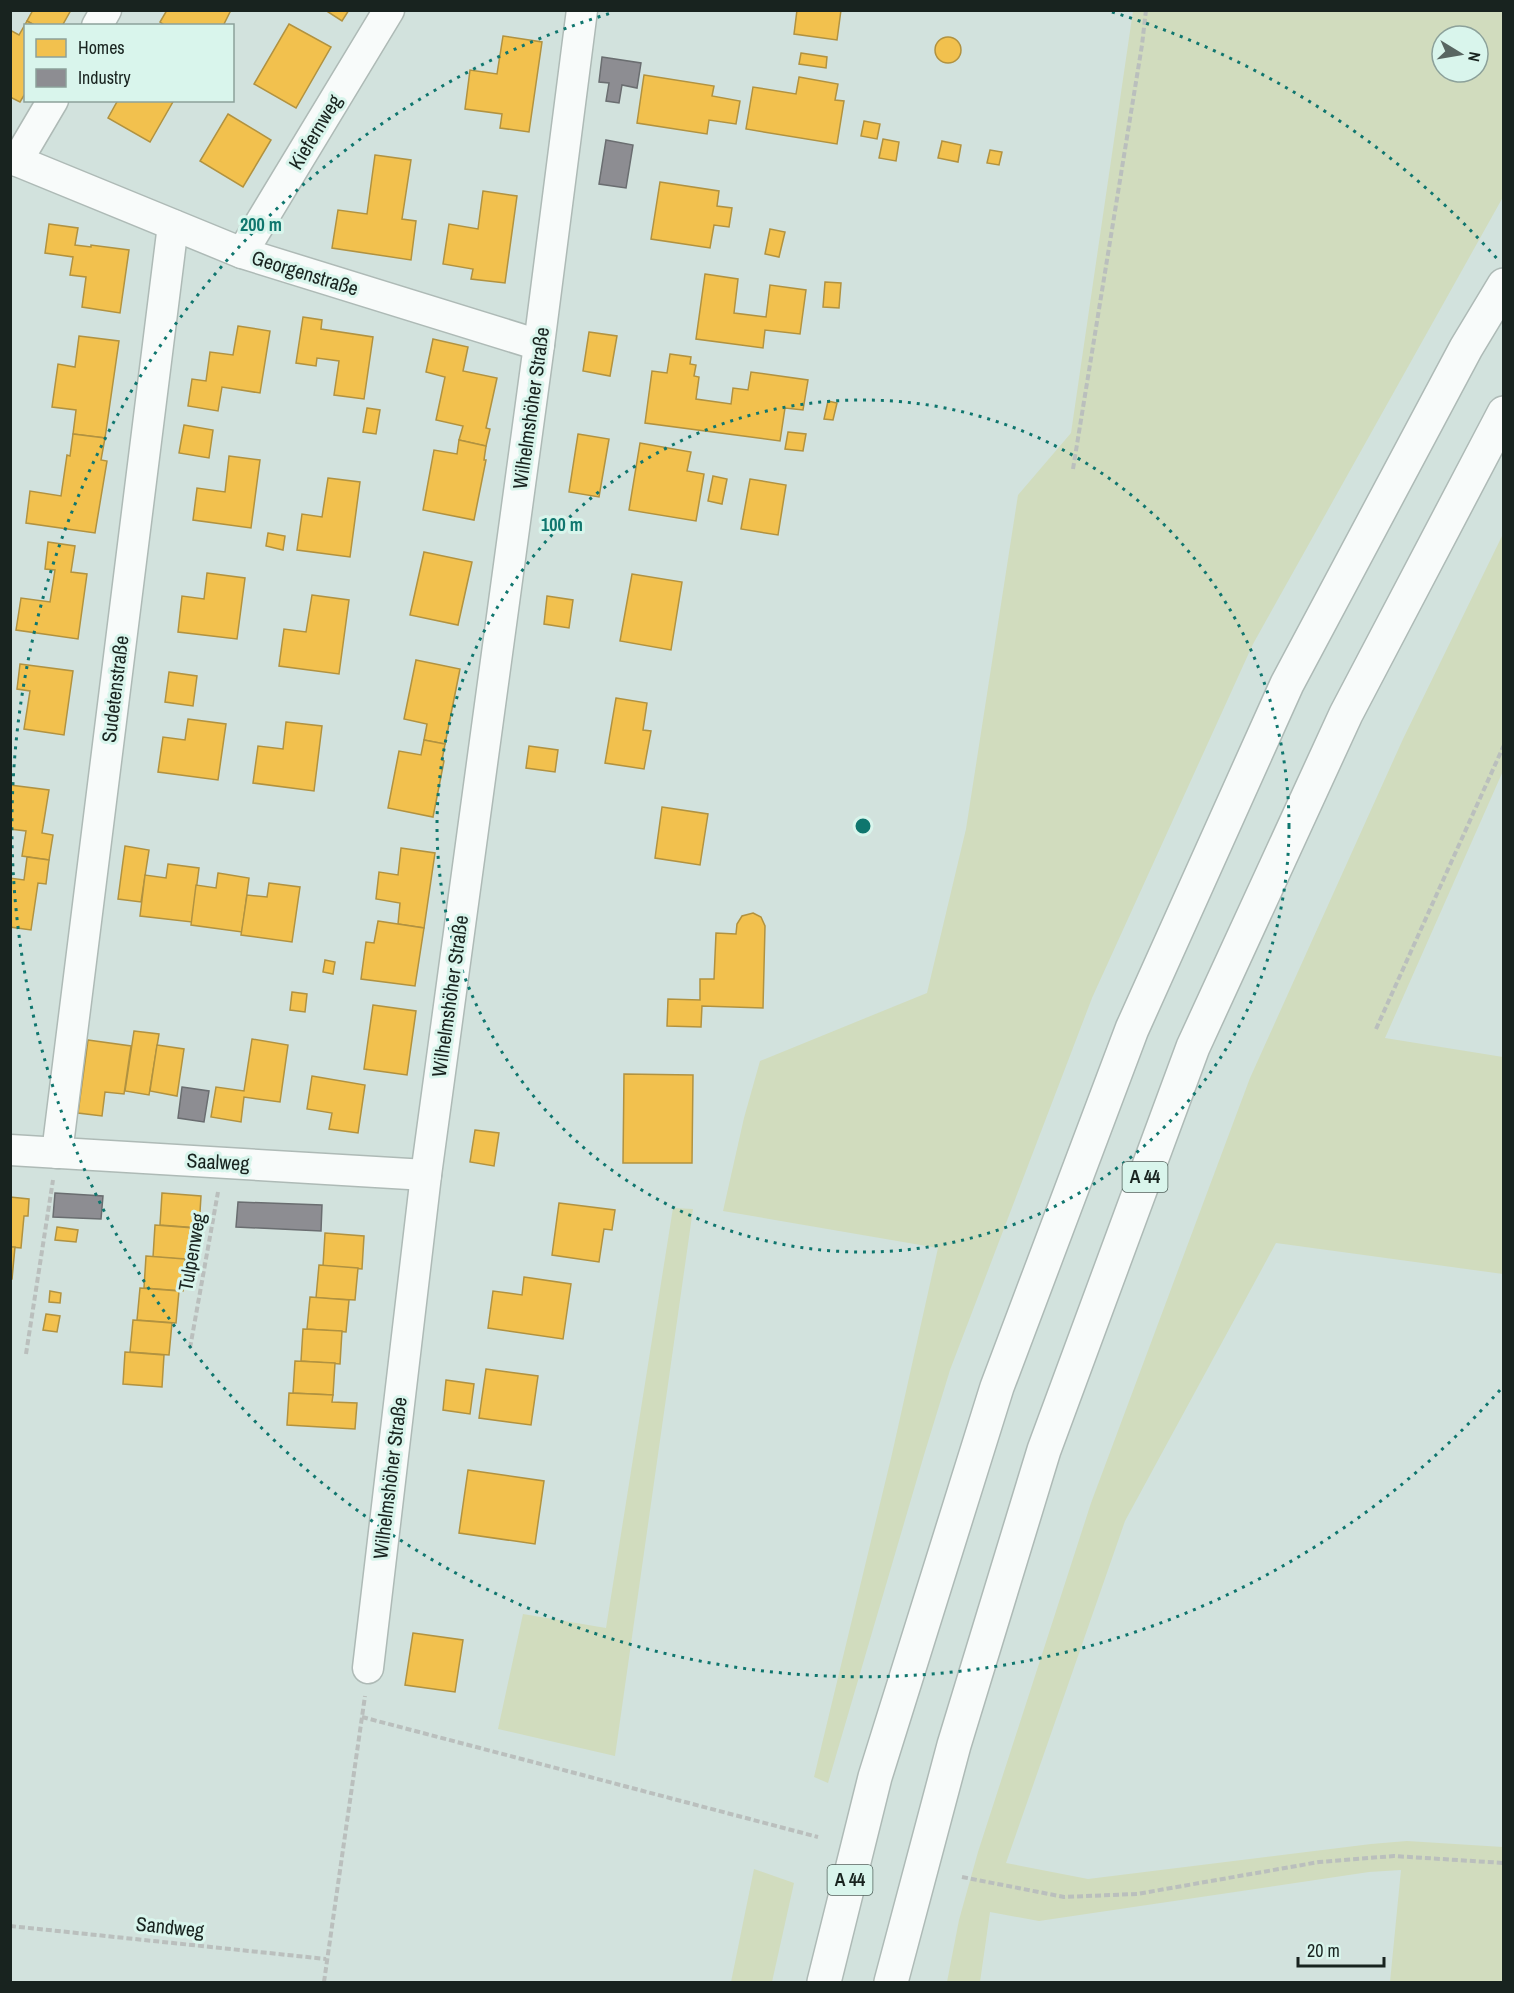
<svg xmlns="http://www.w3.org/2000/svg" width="1514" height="1993" font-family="'Archivo Narrow',sans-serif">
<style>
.green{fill:#d1dcbe;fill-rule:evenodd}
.homes{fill:#f2c14e;stroke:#b19240;stroke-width:1.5}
.industry{fill:#8d8d92;stroke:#6a6d70;stroke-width:1.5}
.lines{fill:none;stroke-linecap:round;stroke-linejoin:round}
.minor-casing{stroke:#aebab6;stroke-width:33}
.highway-casing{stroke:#aebab6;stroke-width:36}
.path{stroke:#babfbd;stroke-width:4;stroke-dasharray:6 3;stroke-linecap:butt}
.minor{stroke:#f8fbfa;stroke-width:30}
.highway{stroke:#f8fbfa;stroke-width:33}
.ring{fill:none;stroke:#0f766e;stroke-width:3;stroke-dasharray:3 6}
.labels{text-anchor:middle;stroke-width:6;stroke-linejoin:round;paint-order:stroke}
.shield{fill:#d9f5ec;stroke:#52625c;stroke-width:1.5}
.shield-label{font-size:18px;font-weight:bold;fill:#18231f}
.street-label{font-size:20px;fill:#18231f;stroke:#d9f5ec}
.centre{fill:#0f766e;stroke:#d9f5ec;stroke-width:3}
.ring-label{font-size:18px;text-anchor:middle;font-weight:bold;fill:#0f766e;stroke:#d9f5ec;stroke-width:6;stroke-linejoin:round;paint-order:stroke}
</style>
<rect width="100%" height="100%" fill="#d2e2dd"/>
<!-- green -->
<g class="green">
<path d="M1133,11H1503V197L1253,644L1092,998L950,1370L924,1455L828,1783L814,1777L892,1454L938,1248L723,1211L744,1118L760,1061L927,993L966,829L1018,495L1071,433ZM1442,36H1478V72H1442Z"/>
<path d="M1503,534V771L1385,1038L1503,1057V1274L1276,1243L1125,1521L1006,1863L1088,1879L1371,1844L1407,1841L1503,1847V1982H1390L1401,1870L1369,1872L1039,1921L990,1912L980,1982H947L959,1920L978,1852L1091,1503L1250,1078L1403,739Z"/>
<path d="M673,1208L693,1209L615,1756L498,1729L523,1614L606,1628Z"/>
<path d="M754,1869L794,1883L772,1982H731Z"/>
</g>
<!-- homes -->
<g class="homes">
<path d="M33,10H71L62,26H36L27,21Z"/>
<path d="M167,10H231L223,26H166L160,22Z"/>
<path d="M325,10H349L342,21Z"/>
<path d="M797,10H841L837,40L794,34Z"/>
<path d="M27,21L36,26H26V92L20,102L10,97V30L19,35Z"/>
<path d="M289,24L331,47L296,108L254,84Z"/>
<path d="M503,36L542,42L529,132L500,128L502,114L465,109L470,70L497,74Z"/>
<circle cx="948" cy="50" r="13"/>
<path d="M801,53L827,57L826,68L799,64Z"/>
<path d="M644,75L714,86L712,96L740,101L736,124L709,120L707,134L637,123Z"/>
<path d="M799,77L838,84L835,100L844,101L837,144L746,129L753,87L796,94Z"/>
<path d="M118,100H174L150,142L108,118Z"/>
<path d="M228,114L271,140L243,187L200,161Z"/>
<path d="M864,121L880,124L877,139L861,136Z"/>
<path d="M883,139L899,142L896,161L879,158Z"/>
<path d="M942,141L961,145L958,162L938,158Z"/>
<path d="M990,150L1002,152L999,165L987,163Z"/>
<path d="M375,155L411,160L402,219L416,221L411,260L332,248L338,210L367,214Z"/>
<path d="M660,182L719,191L717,206L732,208L729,227L714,225L710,248L651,239Z"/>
<path d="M483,191L517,196L505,283L471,279L473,269L443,264L449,224L478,229Z"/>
<path d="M49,224L78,228L75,245L91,247V245L129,250L120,313L82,307L86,277L70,275L73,257L45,253Z"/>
<path d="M770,229L785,232L779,257L765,254Z"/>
<path d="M705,274L738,279L734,313L766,317L770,285L806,290L800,334L765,330L763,348L696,339Z"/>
<path d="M825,282L841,283L839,308L823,307Z"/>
<path d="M303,317L322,320L321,329L373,337L364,399L334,395L339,361L317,358L316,366L296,363Z"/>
<path d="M238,326L270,331L260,393L222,387L218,411L188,406L192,379L206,381L210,352L233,355Z"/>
<path d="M589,332L617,336L610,376L583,371Z"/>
<path d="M79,336L119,341L105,438L73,434L76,410L52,407L58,364L75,367Z"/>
<path d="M433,339L468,347L463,371L497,378L486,428L490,429L486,446L459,440L463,426L436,420L445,377L426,372Z"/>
<path d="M670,354L691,357L690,364L696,365L694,376L699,377L696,399L731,404L733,388L748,390L751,372L808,380L803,410L785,408L780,441L645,423L652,371L667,373Z"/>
<path d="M828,401L837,403L833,420L824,419Z"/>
<path d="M367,408L380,410L376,434L363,432Z"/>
<path d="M184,425L213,430L209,458L179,453Z"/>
<path d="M788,432L806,434L803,451L785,449Z"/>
<path d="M73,434L105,438L101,460L107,461L95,533L26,523L30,491L61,496L67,455L70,456Z"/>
<path d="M578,434L609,439L599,497L569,492Z"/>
<path d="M459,440L486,446L484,460H486L474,520L423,510L434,450L457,454Z"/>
<path d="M640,443L691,452L687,471L704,474L696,521L629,510Z"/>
<path d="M229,456L260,460L251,528L193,520L197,488L225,492Z"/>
<path d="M713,476L727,479L722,504L708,501Z"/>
<path d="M328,478L360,482L350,557L297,550L302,514L322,517Z"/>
<path d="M750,479L786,485L778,535L741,529Z"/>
<path d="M268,533L285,536L283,550L266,546Z"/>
<path d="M48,542L75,546L71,572L87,574L78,639L16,630L21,598L50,602L55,570L45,569Z"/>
<path d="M424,552L472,562L458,625L410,615Z"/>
<path d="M207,573L245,578L237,639L178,632L182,596L204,599Z"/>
<path d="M632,574L682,582L671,650L620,641Z"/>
<path d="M312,595L349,600L339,674L279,666L284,629L306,632Z"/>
<path d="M547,596L573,600L569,628L544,624Z"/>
<path d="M416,660L460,669L445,744L424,740L427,724L404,719Z"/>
<path d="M20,664L73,671L64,735L24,729L30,691L17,689Z"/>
<path d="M169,672L197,676L193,706L165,702Z"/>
<path d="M616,698L647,703L643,730L651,731L644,769L605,763Z"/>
<path d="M188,719L226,724L218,780L158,772L163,737L185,740Z"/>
<path d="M286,722L322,726L314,791L253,783L258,746L283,749Z"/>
<path d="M424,740L445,744L442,760L444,761L433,817L388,808L399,751L421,755Z"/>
<path d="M529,746L558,750L555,772L526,768Z"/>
<path d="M10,785L49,790L42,833L53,835L49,860L22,856L26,831L10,829Z"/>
<path d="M662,807L708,814L700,865L655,858Z"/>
<path d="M125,846L149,850L141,902L118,899Z"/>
<path d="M401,848L435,853L424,928L398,924L400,903L376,899L379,872L398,875Z"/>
<path d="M27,857L49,860L46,884L38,883L31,930L10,927V878L24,880Z"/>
<path d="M168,864L199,868L192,922L140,916L145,875L166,878Z"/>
<path d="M218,873L249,878L242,932L191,925L196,885L216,888Z"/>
<path d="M269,883L300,887L292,942L241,935L247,895L267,897Z"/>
<path d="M753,913L761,917L765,926L763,1008L702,1006L701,1027L667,1026L668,999L700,1000V979H714L716,933L736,934L737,924L742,916Z"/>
<path d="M378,921L424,928L415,986L361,979L366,942L374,943Z"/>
<path d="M325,960L335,962L333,974L323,972Z"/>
<path d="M292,992L307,994L305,1012L290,1010Z"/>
<path d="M373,1005L416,1011L407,1075L364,1069Z"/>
<path d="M134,1031L159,1034L149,1095L125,1091Z"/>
<path d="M252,1039L288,1045L280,1102L244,1097L241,1122L211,1117L216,1087L244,1091Z"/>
<path d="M88,1040L131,1046L124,1094L105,1092L102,1116L78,1113Z"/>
<path d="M157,1045L184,1049L177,1096L150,1091Z"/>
<path d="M624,1074L693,1075L692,1163H623Z"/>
<path d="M312,1076L365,1085L358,1133L329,1129L332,1113L307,1109Z"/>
<path d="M475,1130L499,1133L494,1166L470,1162Z"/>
<path d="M162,1193L201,1196L199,1228L160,1225Z"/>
<path d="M10,1197L29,1199L28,1216H24L21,1248L10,1247Z"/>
<path d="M559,1203L615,1210L612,1230L604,1229L599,1262L552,1255Z"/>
<path d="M155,1225L194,1228L192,1260L153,1257Z"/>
<path d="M57,1227L78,1230L76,1242L55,1240Z"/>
<path d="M325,1233L364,1236L362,1269L323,1266Z"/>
<path d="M10,1247H15L12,1279H10Z"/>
<path d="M146,1256L185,1259L183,1291L144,1288Z"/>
<path d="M319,1265L358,1268L355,1300L316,1298Z"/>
<path d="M524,1277L571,1284L563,1339L488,1328L493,1291L522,1295Z"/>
<path d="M140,1288L179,1291L176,1323L137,1320Z"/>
<path d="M50,1291L61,1293L60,1303L49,1302Z"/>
<path d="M310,1297L349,1300L346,1332L307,1329Z"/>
<path d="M46,1314L60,1316L57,1332L43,1330Z"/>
<path d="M133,1320L172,1323L169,1355L130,1352Z"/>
<path d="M303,1329L342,1331L340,1364L301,1361Z"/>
<path d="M125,1352L164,1355L162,1387L123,1384Z"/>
<path d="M295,1361L335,1363L333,1395L293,1393Z"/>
<path d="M486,1369L538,1376L531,1425L479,1418Z"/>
<path d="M446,1380L474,1384L470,1414L443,1410Z"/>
<path d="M289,1393L333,1395L332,1402L357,1403L355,1429L287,1425Z"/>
<path d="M468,1470L544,1481L535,1544L459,1533Z"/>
<path d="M413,1633L463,1640L455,1692L405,1685Z"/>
</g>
<!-- industry -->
<g class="industry">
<path d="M602,57L641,63L637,88L622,85L619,103L606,101L609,83L599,82Z"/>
<path d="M606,140L633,145L626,188L599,184Z"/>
<path d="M182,1087L209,1091L204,1122L178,1118Z"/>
<path d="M55,1193L103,1196L101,1219L53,1217Z"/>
<path d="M238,1202L322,1205L321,1231L236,1227Z"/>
</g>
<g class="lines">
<!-- minor casing -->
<g class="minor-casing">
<g id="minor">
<path d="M97,26L106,10"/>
<path d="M10,158L242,253L539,345"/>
<path d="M17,161L53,100"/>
<path d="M242,253L389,10"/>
<path d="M10,1150L426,1175"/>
<path d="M57,1153L173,225"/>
<path d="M368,1668L426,1175L539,345L582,10"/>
</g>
</g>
<!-- highway casing -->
<g class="highway-casing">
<g id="highway">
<path d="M824,1982L875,1777L997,1387L1132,1029L1287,684L1466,348L1504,285"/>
<path d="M891,1982L954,1745L1044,1450L1193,1047L1346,714L1504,413"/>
</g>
</g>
<!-- path -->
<g class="path">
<path d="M1073,469L1142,45L1146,10"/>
<path d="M1376,1029L1504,745"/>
<path d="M190,1348L218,1192"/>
<path d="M26,1354L53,1180"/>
<path d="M362,1717L818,1837"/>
<path d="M962,1877L1064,1897L1137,1894L1319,1862L1394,1856L1504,1863"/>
<path d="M10,1926L326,1959"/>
<path d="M324,1982L365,1696"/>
</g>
<!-- minor -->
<use href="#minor" class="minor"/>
<!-- highway -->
<use href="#highway" class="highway"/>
</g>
<!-- distance rings -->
<g class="ring">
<circle cx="863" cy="826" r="426"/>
<path d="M1500 1390A851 851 0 1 1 614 12M1112 12A851 851 0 0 1 1500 262"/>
</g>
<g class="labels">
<!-- shield labels -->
<g class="shield">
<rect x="1122.5" y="1162" width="45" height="30" rx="4.5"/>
<rect x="827.5" y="1865" width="45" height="30" rx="4.5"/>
</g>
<g class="shield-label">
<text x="1145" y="1183">A 44</text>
<text x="850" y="1886">A 44</text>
</g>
<!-- street labels -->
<g class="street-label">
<text transform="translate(315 132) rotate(-59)" y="7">Kiefernweg</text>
<text transform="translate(305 273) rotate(17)" y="7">Georgenstraße</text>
<text transform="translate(531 408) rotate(-82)" y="7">Wilhelmshöher Straße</text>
<text transform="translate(115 689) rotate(-83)" y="7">Sudetenstraße</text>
<text transform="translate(450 996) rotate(-82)" y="7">Wilhelmshöher Straße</text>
<text transform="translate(218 1162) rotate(3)" y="7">Saalweg</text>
<text transform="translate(192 1252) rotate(-80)" y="7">Tulpenweg</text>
<text transform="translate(390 1478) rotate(-83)" y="7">Wilhelmshöher Straße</text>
<text transform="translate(170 1927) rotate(6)" y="7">Sandweg</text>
</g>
</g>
<circle cx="863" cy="826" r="9" class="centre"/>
<g class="ring-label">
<text x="261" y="231">200 m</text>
<text x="562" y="531">100 m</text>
</g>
<!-- border -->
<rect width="1514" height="1993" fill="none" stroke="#18231f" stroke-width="24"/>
<!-- legend -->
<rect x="24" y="24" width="210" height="78" fill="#d9f5ec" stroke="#8ca19a" stroke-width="1.5"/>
<rect x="36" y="39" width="30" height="18" fill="#f2c14e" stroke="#8ca19a" stroke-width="1.5"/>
<text x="78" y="54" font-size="18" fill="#18231f">Homes</text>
<rect x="36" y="69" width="30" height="18" fill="#8d8d92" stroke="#8ca19a" stroke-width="1.5"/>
<text x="78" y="84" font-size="18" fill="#18231f">Industry</text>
<!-- north arrow -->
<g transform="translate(1460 54) rotate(101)"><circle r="28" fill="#d9f5ec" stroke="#8ca19a" stroke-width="1.5"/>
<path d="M0-4.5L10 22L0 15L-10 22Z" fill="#596662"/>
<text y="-9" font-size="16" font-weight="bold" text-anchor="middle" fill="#18231f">N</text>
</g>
<!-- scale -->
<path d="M1298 1957v9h86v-9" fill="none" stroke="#18231f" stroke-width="3"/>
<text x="1307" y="1957" font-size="18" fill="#18231f" stroke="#d9f5ec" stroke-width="4.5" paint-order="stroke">20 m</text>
</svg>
